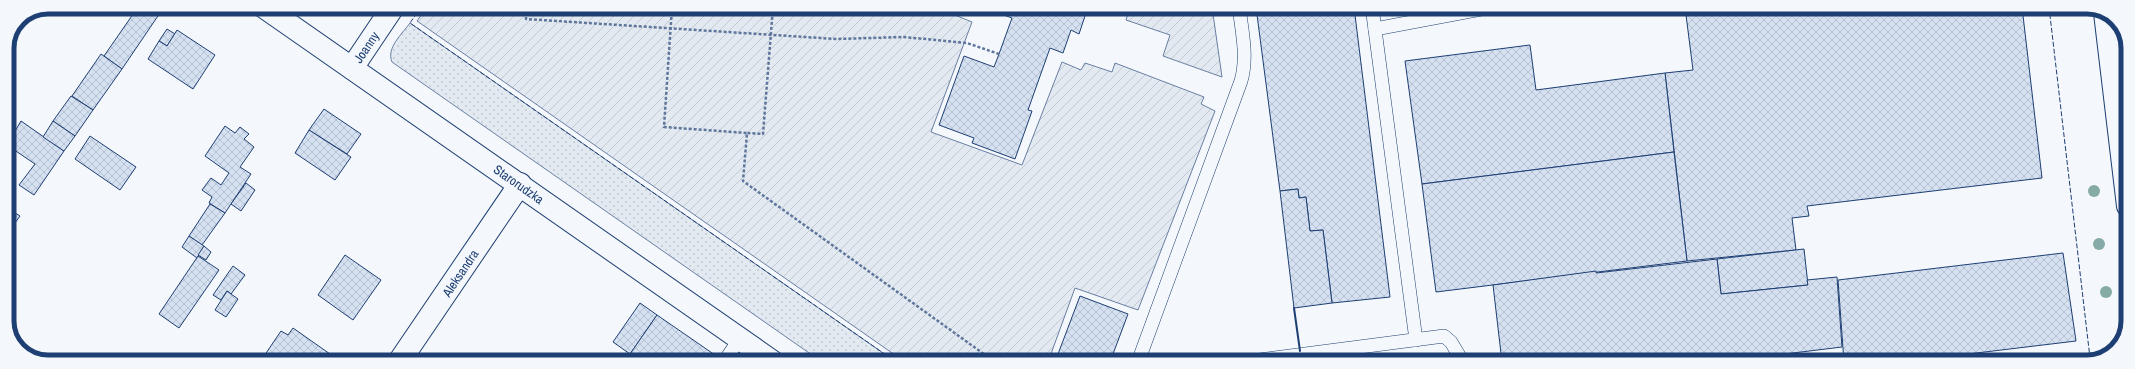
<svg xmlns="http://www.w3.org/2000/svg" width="2135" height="369" font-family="'Archivo Narrow',sans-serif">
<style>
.grass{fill:url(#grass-dots);stroke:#687fa3}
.garden{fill:url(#garden-furrows);stroke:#687fa3}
.building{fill:url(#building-cross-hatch);stroke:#1d3f73}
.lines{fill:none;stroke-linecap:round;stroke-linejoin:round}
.lane-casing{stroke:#1d3f73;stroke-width:14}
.street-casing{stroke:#1d3f73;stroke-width:24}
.secondary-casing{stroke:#1d3f73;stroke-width:24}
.primary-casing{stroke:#1d3f73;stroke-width:24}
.path{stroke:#5e769c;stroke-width:2.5;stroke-dasharray:3 2;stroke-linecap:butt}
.lane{stroke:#f4f7fb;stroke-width:13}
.street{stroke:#f4f7fb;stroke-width:22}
.secondary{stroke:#f4f7fb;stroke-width:22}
.primary{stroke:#f4f7fb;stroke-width:22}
.fence{stroke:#1d3f73;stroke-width:1;stroke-dasharray:5 2;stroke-linecap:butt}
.wall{stroke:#1d3f73;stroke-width:2}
.tree{fill:#86aba6}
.labels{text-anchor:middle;stroke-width:3;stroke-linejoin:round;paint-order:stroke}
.street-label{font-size:13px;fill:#1d3f73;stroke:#f4f7fb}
.rim{fill:none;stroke:#1d3f73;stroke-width:5}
</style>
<defs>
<pattern id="grass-dots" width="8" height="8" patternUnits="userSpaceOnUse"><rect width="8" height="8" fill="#e3e9f0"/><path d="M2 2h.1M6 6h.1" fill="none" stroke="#c2c9d1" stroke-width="1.8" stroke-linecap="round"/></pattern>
<pattern id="garden-furrows" width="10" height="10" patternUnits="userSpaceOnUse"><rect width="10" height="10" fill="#e3e9f0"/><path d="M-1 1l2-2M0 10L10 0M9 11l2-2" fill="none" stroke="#c2c9d1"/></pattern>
<pattern id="building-cross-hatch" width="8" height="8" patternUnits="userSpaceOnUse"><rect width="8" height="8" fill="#d5e0f0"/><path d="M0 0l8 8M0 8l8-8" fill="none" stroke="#b6c1d1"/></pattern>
</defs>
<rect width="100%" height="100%" fill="#f4f7fb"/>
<!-- grass -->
<path class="grass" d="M410,23L896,362H822L392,62C386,48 402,34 410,23Z"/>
<!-- garden -->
<g class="garden">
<path d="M427,7H935L972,22L931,132L1022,165L1062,62L1081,70L1085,63L1112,72L1115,63L1204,97L1201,104L1215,111L1138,310L1075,288L1048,362H905L417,21Z"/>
<path d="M1130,7H1212L1222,77L1163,56L1170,35L1126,20Z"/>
</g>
<!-- building -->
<g class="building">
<path d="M138,7H164L122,69L104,56Z"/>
<path d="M982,7H1088L1079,34L1071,30L1063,53L1050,48L1028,110L1032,111L1015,159L972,143L974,138L939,125L964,56L994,67L999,54L1012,18Z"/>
<path d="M1256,7H1354L1390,297L1332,303L1323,230L1310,231L1306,197L1299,198L1298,189L1280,191Z"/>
<path d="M1685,7H2022L2042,178L1807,206L1809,216L1792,218L1796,250L1687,261L1665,73L1693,70Z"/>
<path d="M26,16L12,36L19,19Z"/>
<path d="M167,29L175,34L167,46L159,41Z"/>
<path d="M177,30L215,55L193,89L148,59L159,41L167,46Z"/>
<path d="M1530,45L1536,90L1665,73L1674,152L1422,184L1405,61Z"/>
<path d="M101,54L122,69L93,110L72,96Z"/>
<path d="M71,96L93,110L75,136L53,121Z"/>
<path d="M324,109L361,134L347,154L309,130Z"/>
<path d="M21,121L64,151L34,195L19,185L35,164L7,145Z"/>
<path d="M53,121L75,136L64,151L43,137Z"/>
<path d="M225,126L235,133L240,127L249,134L244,139L254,147L240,167L251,174L225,213L209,203L212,197L202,190L211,178L221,185L229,173L205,156Z"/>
<path d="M309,130L351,157L335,180L295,153Z"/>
<path d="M90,136L136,167L120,190L75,159Z"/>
<path d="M1674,152L1687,261L1436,292L1422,184Z"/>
<path d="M246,183L255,190L241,211L231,204Z"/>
<path d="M1298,189L1299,198L1306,197L1310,231L1323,230L1332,303L1294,308L1280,191Z"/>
<path d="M210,204L225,213L202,245L189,236Z"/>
<path d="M7,208L20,216L7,234Z"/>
<path d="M189,236L204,246L197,258L182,247Z"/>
<path d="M204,246L211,252L206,260L198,255Z"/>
<path d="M1804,249L1808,285L1721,294L1717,259Z"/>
<path d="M2063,253L2076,341L1902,362H1844L1838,280Z"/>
<path d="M345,255L381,280L353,320L318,295Z"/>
<path d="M198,256L219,270L179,328L159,314Z"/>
<path d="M1717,259L1721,294L1808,285L1807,280L1837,277L1842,347L1752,358L1753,362H1502L1493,285L1596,271V273Z"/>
<path d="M233,266L245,275L231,294L227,291L221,300L213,295Z"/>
<path d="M227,291L238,299L226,317L215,310Z"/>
<path d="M1080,296L1128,314L1110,362H1055Z"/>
<path d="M640,303L657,315L630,354L613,342Z"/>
<path d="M657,315L715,355L710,362H641L630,354Z"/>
<path d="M293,328L330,354L324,362H260L281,331L288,335Z"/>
</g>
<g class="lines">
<!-- lane casing -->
<g class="lane-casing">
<g id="lane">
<path d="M1372,7L1416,340"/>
<path d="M1375,29L1492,7"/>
<path d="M724,362L740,338"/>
<path d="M1138,362L1241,81C1248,57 1242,32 1239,7"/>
<path d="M1244,362L1444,336L1451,342L1463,362"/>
</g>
</g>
<!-- street casing -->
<g class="street-casing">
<g id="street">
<path d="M352,68L393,7"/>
<path d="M399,362L520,184"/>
</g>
</g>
<!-- secondary casing -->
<g class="secondary-casing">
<path id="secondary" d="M264,7L773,362"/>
</g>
<!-- primary casing -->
<g class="primary-casing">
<path id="primary" d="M2105,13L2128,206"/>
</g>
<!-- path -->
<g class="path">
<path d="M526,7V19L836,39L904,37L967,43L999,54"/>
<path d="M672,7L664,127L747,133"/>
<path d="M773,7L763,134L747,133L743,181L995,362"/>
</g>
<!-- lane -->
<use href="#lane" class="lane"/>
<!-- street -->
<use href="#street" class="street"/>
<!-- secondary -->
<use href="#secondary" class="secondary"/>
<!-- primary -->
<use href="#primary" class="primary"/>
<!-- fence -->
<g class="fence">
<path d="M421,7L410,23L896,362"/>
<path d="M2049,7L2090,358"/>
<path d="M2056,362L2090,358L2091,361"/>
</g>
<!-- wall -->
<path class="wall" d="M1294,308L1300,351"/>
</g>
<!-- trees -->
<g class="tree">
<circle cx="2094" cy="191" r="6"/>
<circle cx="2099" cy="244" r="6"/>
<circle cx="2106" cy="292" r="6"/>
</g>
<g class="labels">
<!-- street labels -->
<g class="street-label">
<text transform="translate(366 47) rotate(-56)" y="5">Joanny</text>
<text transform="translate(519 184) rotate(35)" y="5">Starorudzka</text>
<text transform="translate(460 273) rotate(-56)" y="5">Aleksandra</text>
</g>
</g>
<!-- crop -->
<path d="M0 0H2135V369H0ZM48 14H2087A34 34 0 0 1 2121 48V321A34 34 0 0 1 2087 355H48A34 34 0 0 1 14 321V48A34 34 0 0 1 48 14Z" fill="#f4f7fb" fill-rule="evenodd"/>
<path class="rim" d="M48 14H2087A34 34 0 0 1 2121 48V321A34 34 0 0 1 2087 355H48A34 34 0 0 1 14 321V48A34 34 0 0 1 48 14Z"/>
</svg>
